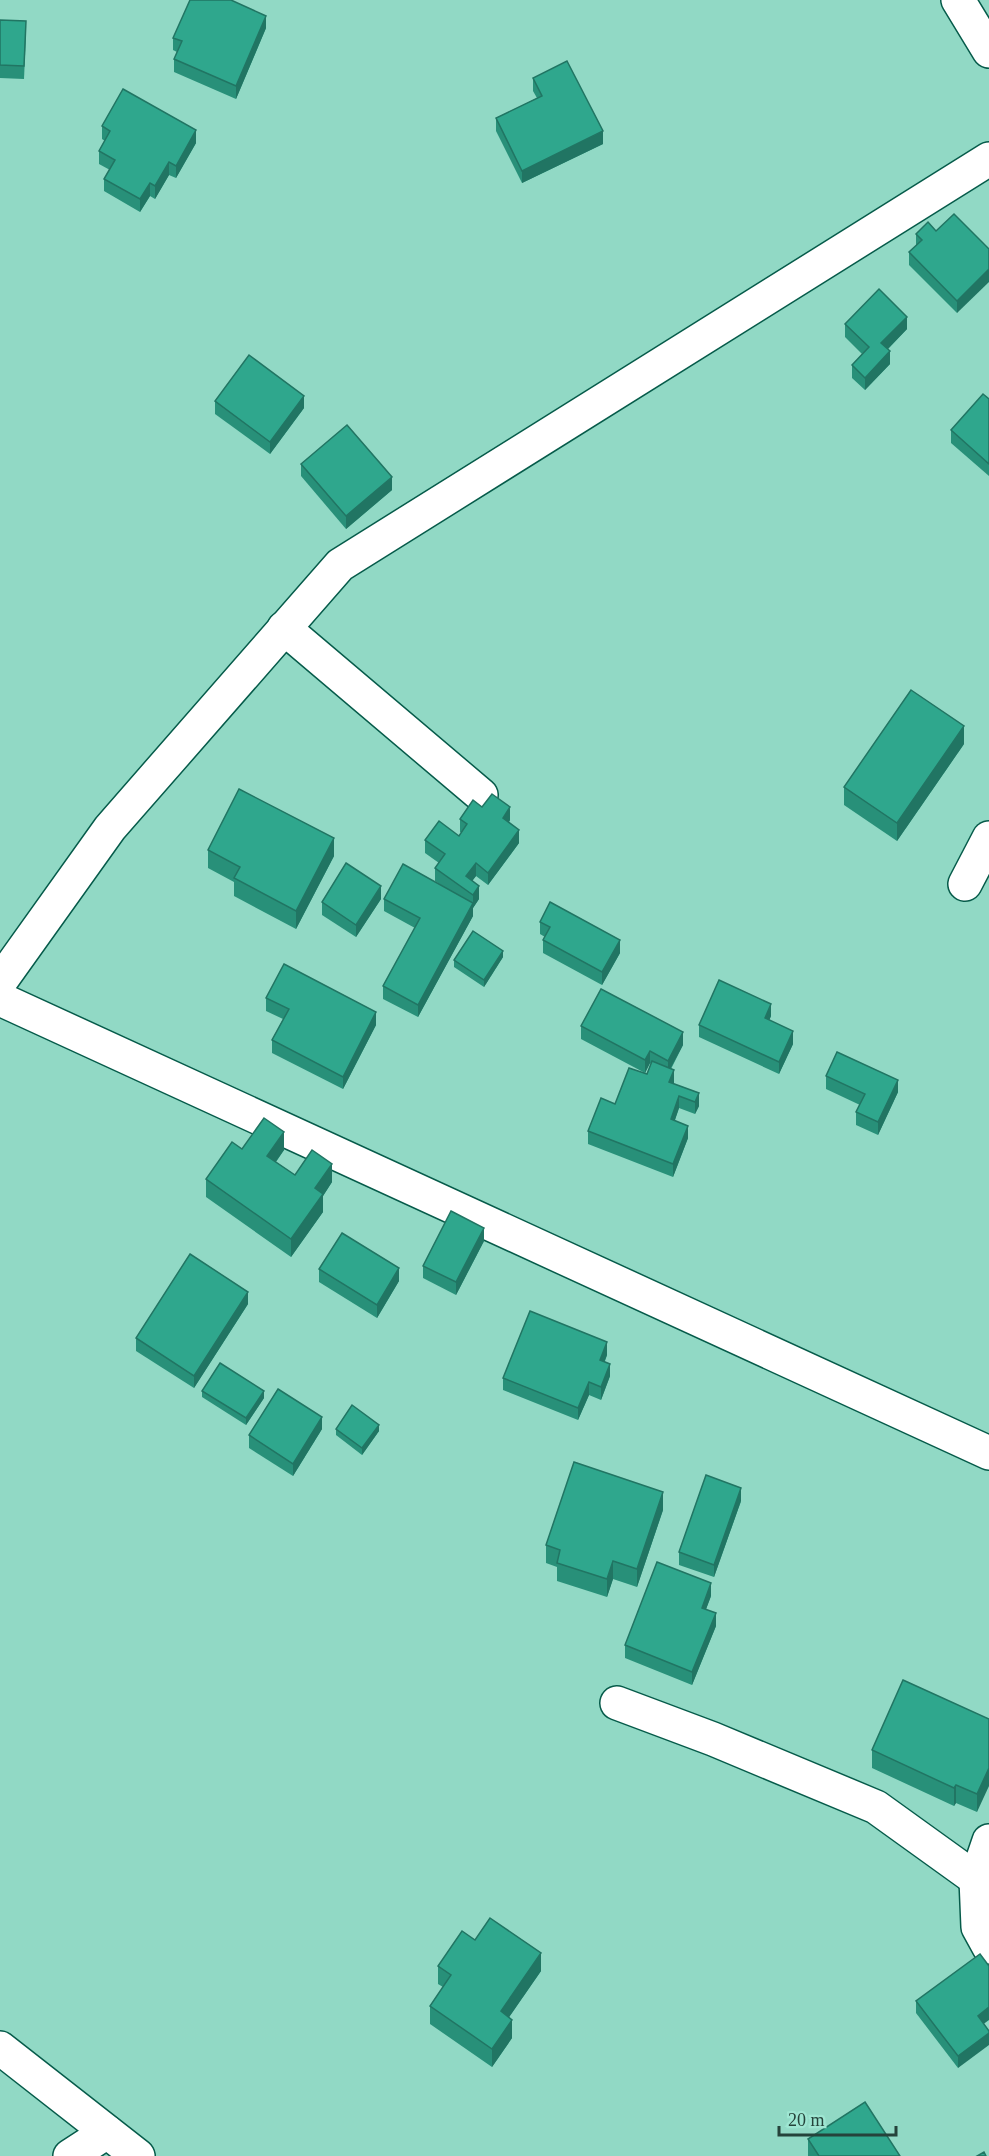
<svg xmlns="http://www.w3.org/2000/svg" width="989" height="2156" font-family="Georgia,serif">
<style>
.lines{fill:none;stroke-linecap:round;stroke-linejoin:round}
.minor-casing{stroke:#065b4a;stroke-width:36}
.minor{stroke:#fff;stroke-width:33}
.wall{fill:#289079}
.shaded-wall{fill:#217563}
.building{fill:#2fa78d;stroke:#217563;stroke-width:1.5}
</style>
<rect width="100%" height="100%" fill="#91d9c5"/>
<g class="lines">
<!-- minor casing -->
<g class="minor-casing">
<g id="minor">
<path d="M958,0L989,51"/>
<path d="M284,628L481,795"/>
<path d="M965,884L989,838"/>
<path d="M0,982L110,828L340,565L989,159"/>
<path d="M0,999L989,1453"/>
<path d="M617,1703L713,1739L876,1807L976,1879"/>
<path d="M989,1841L976,1879L978,1927L989,1947"/>
<path d="M0,2048L138,2156"/>
<path d="M70,2156L107,2132"/>
</g>
</g>
<!-- minor -->
<use href="#minor" class="minor"/>
</g>
<!-- wall -->
<g class="wall">
<path d="M0,20L26,34L24,79L0,78Z"/>
<path d="M266,28L236,99L174,72V59L177,52L173,50V38Z"/>
<path d="M533,78L603,144L522,183L496,131V118L537,98L533,91Z"/>
<path d="M102,126L196,143L176,178L169,175L155,199L150,196L140,212L104,191V179L110,170L99,164V151L105,141L102,139Z"/>
<path d="M936,231L989,249L957,313L909,265V252L916,246V234Z"/>
<path d="M845,324L907,329L888,349L890,364L865,390L852,378V365L862,354L845,337Z"/>
<path d="M989,399V476L951,443V430Z"/>
<path d="M215,401L304,408L270,454L215,414Z"/>
<path d="M301,464L392,490L346,529L301,476Z"/>
<path d="M964,744L897,841L844,805V787Z"/>
<path d="M482,807L510,820L509,822L519,843L488,885L476,876L472,881L479,899L473,908V916L418,1017L383,999V986L415,928L384,911V899L444,887L435,881V868L439,863L425,853V840L459,836L461,832H460V819Z"/>
<path d="M208,850L334,856L296,929L234,896V882L208,868Z"/>
<path d="M381,899L356,937L322,915V902Z"/>
<path d="M540,922L620,953L602,985L543,953V940L545,937L540,934Z"/>
<path d="M503,957L484,987L454,967V960Z"/>
<path d="M266,998L376,1025L343,1089L272,1053V1040L283,1019L266,1011Z"/>
<path d="M771,1016L769,1020L793,1044L779,1074L699,1037V1025Z"/>
<path d="M581,1026L683,1045L671,1069L674,1084L699,1093V1106L695,1114L679,1108L675,1120L688,1138L673,1177L588,1144V1131L615,1104L647,1074L651,1064L650,1063L645,1073L581,1039Z"/>
<path d="M826,1076L898,1092L878,1135L856,1125V1112L860,1105L826,1089Z"/>
<path d="M242,1149L284,1150L276,1162L295,1175L332,1182L323,1196V1212L291,1257L206,1197V1179Z"/>
<path d="M484,1241L456,1295L423,1278V1266Z"/>
<path d="M319,1269L399,1281L377,1318L319,1282Z"/>
<path d="M248,1304L194,1388L136,1351V1338Z"/>
<path d="M607,1355L605,1361L610,1376L601,1400L589,1395L578,1420L503,1390V1378Z"/>
<path d="M202,1391L264,1398L246,1425L202,1397Z"/>
<path d="M322,1429L293,1476L249,1448V1435Z"/>
<path d="M336,1429L379,1431L362,1455L336,1435Z"/>
<path d="M741,1501L714,1577L679,1565V1552Z"/>
<path d="M663,1510L637,1587L613,1579L607,1597L557,1581V1567L546,1563V1545Z"/>
<path d="M711,1596L706,1609L716,1626L692,1685L625,1658V1645Z"/>
<path d="M989,1719L977,1812L956,1803L954,1806L872,1768V1750Z"/>
<path d="M475,1940L541,1971L509,2017L512,2038L492,2067L430,2024V2006L443,1987L438,1984V1966Z"/>
<path d="M916,2001L984,2024L958,2068L916,2013Z"/>
<path d="M808,2139L900,2156H808Z"/>
</g>
<!-- shaded-wall -->
<g class="shaded-wall">
<path d="M266,16V28L236,99V86Z"/>
<path d="M196,130V143L176,178V166Z"/>
<path d="M603,131V144L522,183V171Z"/>
<path d="M169,162V175L155,199V186Z"/>
<path d="M150,183V196L140,212V199Z"/>
<path d="M989,269V282L957,313V301Z"/>
<path d="M907,317V329L881,356V343Z"/>
<path d="M890,351V364L865,390V378Z"/>
<path d="M304,396V408L270,454V442Z"/>
<path d="M392,477V490L346,529V516Z"/>
<path d="M964,726V744L897,841V823Z"/>
<path d="M510,807V820L503,831V818Z"/>
<path d="M519,830V843L488,885V873Z"/>
<path d="M334,838V856L296,929V911Z"/>
<path d="M476,863V876L466,889V876Z"/>
<path d="M381,886V899L356,937V925Z"/>
<path d="M479,886V899L473,908V916L418,1017V1005L473,903V895Z"/>
<path d="M620,940V953L602,985V972Z"/>
<path d="M503,951V957L484,987V980Z"/>
<path d="M771,1004V1016L765,1031V1018Z"/>
<path d="M376,1012V1025L343,1089V1077Z"/>
<path d="M793,1031V1044L779,1074V1062Z"/>
<path d="M683,1032V1045L668,1073V1061Z"/>
<path d="M650,1051V1063L645,1073V1060Z"/>
<path d="M674,1070V1083L669,1094V1082Z"/>
<path d="M898,1080V1092L878,1135V1122Z"/>
<path d="M699,1093V1106L695,1114V1102Z"/>
<path d="M679,1096V1108L671,1131V1119Z"/>
<path d="M688,1126V1138L673,1177V1164Z"/>
<path d="M284,1132V1150L267,1174V1156Z"/>
<path d="M332,1164V1182L323,1196V1212L291,1257V1239L315,1188Z"/>
<path d="M484,1228V1241L456,1295V1282Z"/>
<path d="M399,1268V1281L377,1318V1305Z"/>
<path d="M248,1292V1304L194,1388V1376Z"/>
<path d="M607,1342V1355L600,1372V1360Z"/>
<path d="M610,1364V1376L601,1400V1387Z"/>
<path d="M589,1382V1395L578,1420V1408Z"/>
<path d="M264,1391V1398L246,1425V1418Z"/>
<path d="M322,1417V1429L293,1476V1464Z"/>
<path d="M379,1425V1431L362,1455V1448Z"/>
<path d="M741,1488V1501L714,1577V1565Z"/>
<path d="M663,1492V1510L637,1587V1569Z"/>
<path d="M613,1561V1579L607,1597V1579Z"/>
<path d="M711,1583V1596L702,1620V1608Z"/>
<path d="M716,1613V1626L692,1685V1672Z"/>
<path d="M989,1768V1786L977,1812V1794Z"/>
<path d="M956,1785V1803L954,1806V1788Z"/>
<path d="M541,1953V1971L501,2029V2011Z"/>
<path d="M989,2007V2020L978,2028V2016Z"/>
<path d="M512,2020V2038L492,2067V2049Z"/>
<path d="M989,2033V2045L958,2068V2056Z"/>
</g>
<!-- building -->
<g class="building">
<path d="M190,0H231L266,16L236,86L174,59L182,41L173,38Z"/>
<path d="M0,20L26,21L24,66L0,65Z"/>
<path d="M567,61L603,131L522,171L496,118L542,96L533,78Z"/>
<path d="M123,89L196,130L176,166L169,162L155,186L150,183L140,199L104,179L115,160L99,151L110,131L102,126Z"/>
<path d="M954,214L989,249V269L957,301L909,252L922,240L916,234L928,222L936,231Z"/>
<path d="M879,289L907,317L881,343L890,351L865,378L852,365L869,347L845,324Z"/>
<path d="M249,355L304,396L270,442L215,401Z"/>
<path d="M983,394L989,399V464L951,430Z"/>
<path d="M347,425L392,477L346,516L301,464Z"/>
<path d="M911,690L964,726L897,823L844,787Z"/>
<path d="M239,789L334,838L296,911L234,878L240,867L208,850Z"/>
<path d="M492,794L510,807L503,818L519,830L488,873L476,863L466,876L479,886L473,895L435,868L445,854L425,840L439,821L459,836L467,824L460,819L473,800L482,807Z"/>
<path d="M346,863L381,886L356,925L322,902Z"/>
<path d="M403,864L473,903L418,1005L383,986L420,918L384,899Z"/>
<path d="M550,902L620,940L602,972L543,940L550,927L540,922Z"/>
<path d="M473,931L503,951L484,980L454,960Z"/>
<path d="M284,964L376,1012L343,1077L272,1040L289,1009L266,998Z"/>
<path d="M719,980L771,1004L765,1018L793,1031L779,1062L699,1025Z"/>
<path d="M601,989L683,1032L668,1061L650,1051L645,1060L581,1026Z"/>
<path d="M837,1052L898,1080L878,1122L856,1112L865,1094L826,1076Z"/>
<path d="M652,1061L674,1070L669,1082L699,1093L695,1102L679,1096L671,1119L688,1126L673,1164L588,1131L601,1098L615,1104L629,1068L647,1074Z"/>
<path d="M264,1118L284,1132L267,1156L295,1175L312,1150L332,1164L315,1188L323,1194L291,1239L206,1179L232,1142L242,1149Z"/>
<path d="M451,1211L484,1228L456,1282L423,1266Z"/>
<path d="M342,1233L399,1268L377,1305L319,1269Z"/>
<path d="M190,1254L248,1292L194,1376L136,1338Z"/>
<path d="M530,1311L607,1342L600,1360L610,1364L601,1387L589,1382L578,1408L503,1378Z"/>
<path d="M220,1363L264,1391L246,1418L202,1391Z"/>
<path d="M278,1389L322,1417L293,1464L249,1435Z"/>
<path d="M352,1405L379,1425L362,1448L336,1429Z"/>
<path d="M574,1462L663,1492L637,1569L613,1561L607,1579L557,1563L560,1550L546,1545Z"/>
<path d="M706,1475L741,1488L714,1565L679,1552Z"/>
<path d="M657,1562L711,1583L702,1608L716,1613L692,1672L625,1645Z"/>
<path d="M903,1680L989,1719V1768L977,1794L956,1785L954,1788L872,1750Z"/>
<path d="M490,1918L541,1953L501,2011L512,2020L492,2049L430,2006L451,1975L438,1966L462,1931L475,1940Z"/>
<path d="M980,1954L989,1966V2007L978,2016L989,2031V2033L958,2056L916,2001Z"/>
<path d="M865,2102L900,2156H819L808,2139Z"/>
<path d="M984,2152L986,2156H977Z"/>
</g>
<!-- scale -->
<path d="M779 2126v9h117v-9" fill="none" stroke="#25433b" stroke-width="3"/>
<text x="788" y="2126" font-size="18" fill="#25433b" stroke="#9ee6d2" stroke-width="4.5" paint-order="stroke">20 m</text>
</svg>
